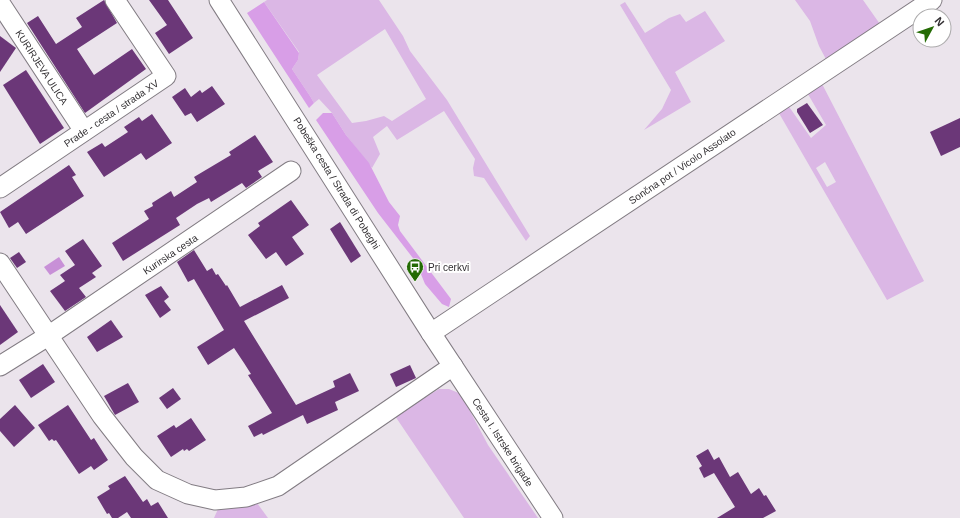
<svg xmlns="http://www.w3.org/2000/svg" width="960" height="518" font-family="Helvetica,sans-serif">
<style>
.green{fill:#dbb7e5;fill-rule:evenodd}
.forest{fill:#d89ee7}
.water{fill:#c890d7}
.building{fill:#6b3778}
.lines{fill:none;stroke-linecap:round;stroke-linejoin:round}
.minor-casing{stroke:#827c83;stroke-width:21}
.minor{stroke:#fff;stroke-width:19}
.labels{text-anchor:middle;stroke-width:4;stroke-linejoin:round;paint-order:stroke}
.street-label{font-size:10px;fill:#322f32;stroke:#fff}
.poi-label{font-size:10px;fill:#322f32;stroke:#fff;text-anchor:start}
</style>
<rect width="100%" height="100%" fill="#ebe4ec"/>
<!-- green -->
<g class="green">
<path d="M267,0H379L403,36L410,51L447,100L530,236L526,241L484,178L474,176L473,168L475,159L444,111L397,140L387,126L373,137L380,154L372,168L346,135L332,113L319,99L314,103L310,96L292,69L298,60L299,52L264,2ZM385,29L426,99L392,121L384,116L366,121L352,123L317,75Z"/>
<path d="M795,0H863L882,27L828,63L819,46L810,21Z"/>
<path d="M625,2L645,33L669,18L680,14L686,22L705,11L725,41L675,72L691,102L644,130L662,109L671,90L620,5Z"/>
<path d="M820,80L924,281L887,300L776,108L785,101L811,138L826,125L805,89ZM825,162L836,182L827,187L816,168Z"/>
<path d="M439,389H449L461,394L488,445L538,518H464L395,416Z"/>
<path d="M257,503L268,518H214L218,509Z"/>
</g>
<!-- forest -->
<g class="forest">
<path d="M264,2L299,53L298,60L292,69L310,96L314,103L309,108L247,13Z"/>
<path d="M323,113H332L346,135L369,163L389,202L400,216L398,225L400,231L451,299L449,307L442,304L425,284L416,262L378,213L316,120Z"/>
</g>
<!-- water -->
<path class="water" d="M59,257L65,266L50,275L44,267Z"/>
<!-- building -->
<g class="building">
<path d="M104,0L117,23L77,49L94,75L132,49L146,69L85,113L27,23L38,16L56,44L82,27L76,18Z"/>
<path d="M149,0H168L193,38L169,54L155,33L167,25Z"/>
<path d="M0,36L16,48L0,72Z"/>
<path d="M26,70L64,128L40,144L3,85Z"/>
<path d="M212,86L225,104L197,122L191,113L185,116L172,97L185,88L191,97L200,90L202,93Z"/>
<path d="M807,103L823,125L810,133L797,112V109Z"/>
<path d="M152,114L172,143L146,160L141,153L104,177L87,152L102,143L105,147L128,132L124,127L139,117L142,121Z"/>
<path d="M960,118V147L941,156L930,132Z"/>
<path d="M255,135L273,162L258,171L262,177L246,188L242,183L211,202L209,198L197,204L176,218L180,225L123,261L112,243L149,219L144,211L153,206L152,203L171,191L174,197L197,182L194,177L231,155L229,152Z"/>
<path d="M69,165L76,175L72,177L84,196L26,234L18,222L9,228L0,212Z"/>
<path d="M291,200L309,225L292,237L304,254L286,266L276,252L266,259L248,235L260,226L258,223Z"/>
<path d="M340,222L361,256L351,263L330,229Z"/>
<path d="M83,239L102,266L92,273L96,277L79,288L86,297L65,311L50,291L65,281L60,275L75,265L65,251Z"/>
<path d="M194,250L207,271L212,268L216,275L218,274L226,286L227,285L240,307L282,285L289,298L244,321L296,405L335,387L333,381L350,373L359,391L335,402L338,410L307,424L303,415L263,435L262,433L254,437L248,426L272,413L248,375L251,374L244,363L234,348L208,365L197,347L224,330L194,279L188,282L177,262Z"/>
<path d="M19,252L26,262L17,268L10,258Z"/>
<path d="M161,286L169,297L164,301L171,310L160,318L145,295Z"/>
<path d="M0,305L18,332L0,345Z"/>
<path d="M111,320L123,337L97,352L87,337Z"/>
<path d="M43,364L55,382L31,398L19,380Z"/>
<path d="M410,365L416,378L396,387L390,374Z"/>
<path d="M128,383L139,402L115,415L104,396Z"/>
<path d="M173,388L181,399L167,409L159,398Z"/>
<path d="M15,405L35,428L14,447L0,431V419Z"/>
<path d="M68,405L91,440L94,438L108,460L94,470L91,466L79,474L56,440L54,441L52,439L49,441L38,425Z"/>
<path d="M191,418L206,440L189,451L187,449L184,451L183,449L171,457L157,436L174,425L176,428Z"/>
<path d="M708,449L714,460L719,457L730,477L738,472L751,494L759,488L764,496L766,495L776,511L763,518H717L735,507L714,473L704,478L699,468L702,466L696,456Z"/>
<path d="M125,476L143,502L147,499L151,506L158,502L168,518H131L127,512L118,518H112L109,513L107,514L97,497L110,489L108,486Z"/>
</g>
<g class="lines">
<!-- minor casing -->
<g class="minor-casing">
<g id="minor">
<path d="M219,0L431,333L553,518"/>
<path d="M0,3L84,131"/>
<path d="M0,188L166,76L115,0"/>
<path d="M0,263L102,416L134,457L157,480L188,494L215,500L246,497L278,486L453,366"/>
<path d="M431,333L932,0"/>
<path d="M0,366L48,336L291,171"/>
</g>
</g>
<!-- minor -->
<use href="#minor" class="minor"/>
</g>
<!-- icons -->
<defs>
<g id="bus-pin" transform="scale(0.9)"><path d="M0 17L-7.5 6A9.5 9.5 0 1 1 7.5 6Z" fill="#246b04" stroke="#fff"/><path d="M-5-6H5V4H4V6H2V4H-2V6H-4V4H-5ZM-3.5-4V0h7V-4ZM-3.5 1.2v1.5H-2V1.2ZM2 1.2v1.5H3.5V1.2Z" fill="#fff"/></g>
</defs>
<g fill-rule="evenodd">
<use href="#bus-pin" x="415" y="267"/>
</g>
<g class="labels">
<!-- street labels -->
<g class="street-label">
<text transform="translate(42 67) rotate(57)" y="4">KURIRJEVA ULICA</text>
<text transform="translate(111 113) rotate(-34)" y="4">Prade - cesta / strada XV</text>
<text transform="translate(682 166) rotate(-34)" y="4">Sončna pot / Vicolo Assolato</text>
<text transform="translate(337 183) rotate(58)" y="4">Pobeška cesta / Strada di Pobeghi</text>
<text transform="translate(170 254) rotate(-34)" y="4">Kurirska cesta</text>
<text transform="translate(503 442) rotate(57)" y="4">Cesta I. Istrske brigade</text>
</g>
<!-- poi labels -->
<g class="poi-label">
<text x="428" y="271">Pri cerkvi</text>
</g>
</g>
<!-- north arrow -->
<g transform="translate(932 28) rotate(50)"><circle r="19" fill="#ffffff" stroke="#adacad"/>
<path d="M0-3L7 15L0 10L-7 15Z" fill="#246b04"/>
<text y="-6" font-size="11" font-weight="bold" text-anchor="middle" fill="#322f32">N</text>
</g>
</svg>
